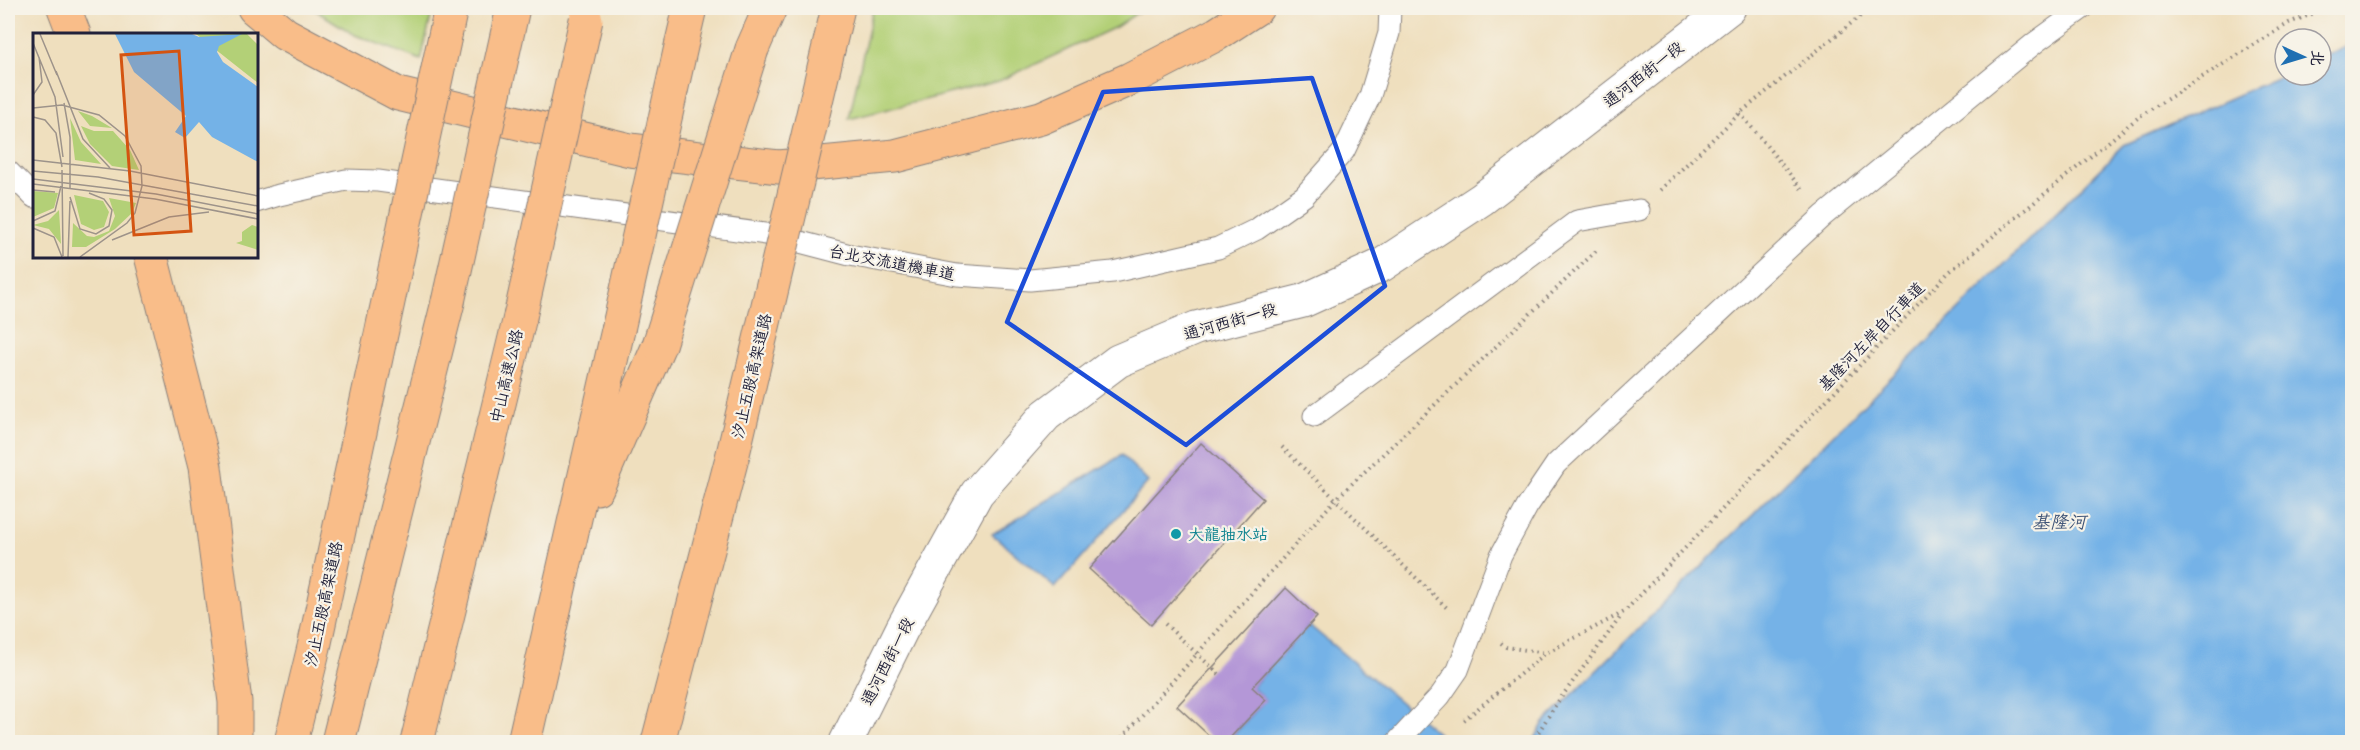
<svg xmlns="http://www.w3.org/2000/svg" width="2360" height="750" font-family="Kalam,'LXGW WenKai TC',sans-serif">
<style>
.green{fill:#b3d077;stroke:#6a7959;stroke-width:1.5}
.water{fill:#74b2e7;stroke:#4b6a91;stroke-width:1.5}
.building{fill:#b497d7}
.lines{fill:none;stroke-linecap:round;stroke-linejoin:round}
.service-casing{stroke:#88807c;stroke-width:23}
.minor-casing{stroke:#88807c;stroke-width:35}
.motorway-casing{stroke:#88807c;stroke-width:35}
.path{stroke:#88807c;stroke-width:4;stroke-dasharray:1.5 4.5;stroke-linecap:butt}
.service{stroke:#fff;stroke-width:21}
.minor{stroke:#fff;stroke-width:33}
.motorway{stroke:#f9bd89;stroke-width:33}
.motorway-bridge-casing{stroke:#88807c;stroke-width:35;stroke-linecap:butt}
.motorway-bridge{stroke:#f9bd89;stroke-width:33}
.marked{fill:none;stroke:#1d4ed8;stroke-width:4.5;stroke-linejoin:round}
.culture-dot{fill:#0f9aa8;stroke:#f7f3e8;stroke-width:2}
.labels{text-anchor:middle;stroke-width:4.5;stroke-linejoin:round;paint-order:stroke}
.street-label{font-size:16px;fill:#22223b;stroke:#f7f3e8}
.culture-label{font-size:16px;fill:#0d838f;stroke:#f7f3e8;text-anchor:start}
.water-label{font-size:18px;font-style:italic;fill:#3f5477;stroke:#f7f3e8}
.inset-road{fill:none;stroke:#9d938a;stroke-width:1.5}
.view{fill:#d45411;fill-opacity:0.15;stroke:#d45411;stroke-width:3}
.inset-edge{fill:none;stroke:#22223b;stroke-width:3}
</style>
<rect width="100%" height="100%" fill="#f7f3e8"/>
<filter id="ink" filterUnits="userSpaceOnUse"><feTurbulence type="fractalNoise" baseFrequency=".0167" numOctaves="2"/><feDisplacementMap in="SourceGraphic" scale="12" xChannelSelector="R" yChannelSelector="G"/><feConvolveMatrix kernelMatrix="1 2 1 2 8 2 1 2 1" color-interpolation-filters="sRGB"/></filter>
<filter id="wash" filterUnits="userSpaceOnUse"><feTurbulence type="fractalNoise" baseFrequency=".008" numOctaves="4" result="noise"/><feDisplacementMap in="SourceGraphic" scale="24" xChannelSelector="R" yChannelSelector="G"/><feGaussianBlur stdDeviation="1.35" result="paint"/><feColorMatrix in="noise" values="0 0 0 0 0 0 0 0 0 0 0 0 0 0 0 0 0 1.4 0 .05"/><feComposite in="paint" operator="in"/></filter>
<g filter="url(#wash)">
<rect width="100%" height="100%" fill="#efdfbe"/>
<!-- green -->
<g class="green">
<path d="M312,8H433L421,60L355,35Z"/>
<path d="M873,8H1144L1116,27L999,81L849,119Z"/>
</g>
<!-- water -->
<g class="water">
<path d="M2352,44V742H1533L1543,724L2124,145L2285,74L2321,75V58Z"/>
<path d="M1122,455L1148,482L1055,588L992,534Z"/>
<path d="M1309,625L1448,742H1227L1265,700L1252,687Z"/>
</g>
<g id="blocks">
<!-- building -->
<g class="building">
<path d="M1201,443L1263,499L1151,625L1089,569Z"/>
<path d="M1286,588L1317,617L1252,687L1266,700L1226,742H1216L1177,706Z"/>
</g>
</g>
</g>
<g filter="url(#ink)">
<use href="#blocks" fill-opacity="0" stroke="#88807c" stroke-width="1.5"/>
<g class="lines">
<!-- service casing -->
<g class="service-casing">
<g id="service">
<path d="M8,171L34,197"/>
<path d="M256,202L279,195L346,180L378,181L773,235L850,255L957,275L1030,280L1113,272L1218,248L1257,229L1304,196L1344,151L1370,96L1389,33L1390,8"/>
<path d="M1314,416L1577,221L1639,210"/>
<path d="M1397,742L1440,696L1458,670L1501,555L1527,507L1556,464L1823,216L2036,42L2083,8"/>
</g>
</g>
<!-- minor casing -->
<g class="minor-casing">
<path id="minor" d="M846,742L902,629L977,493L1046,415L1118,361L1196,328L1303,301L1382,265L1482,199L1729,8"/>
</g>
<!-- motorway casing -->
<g class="motorway-casing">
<g id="motorway">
<path d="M64,8L74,34"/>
<path d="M254,8L285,34L398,94L630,150L779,167L895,156L1041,118L1130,79L1217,34L1257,8"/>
<path d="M682,42L690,8"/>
<path d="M752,49L770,8"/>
<path d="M151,256L205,467L235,702V742"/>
<path d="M597,488L659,345"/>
<path d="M338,742L448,302"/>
<path d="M417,742L520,317"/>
<path d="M524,742L618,330"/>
</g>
</g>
<!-- path -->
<g class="path">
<path d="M1740,113L1804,192"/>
<path d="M1660,190L1740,113L1870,8"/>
<path d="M1282,447L1447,608"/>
<path d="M1165,624L1219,674"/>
<path d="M1501,643L1506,647L1546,653"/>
<path d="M1464,720L1546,653L1624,612L1948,273L2140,116L2289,23L2327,8"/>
<path d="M1118,742L1336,499L1596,251"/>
<path d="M1532,742L1557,703L1622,615"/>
</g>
<!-- service -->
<use href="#service" class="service"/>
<!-- minor -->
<use href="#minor" class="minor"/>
<!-- motorway -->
<use href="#motorway" class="motorway"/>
<!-- motorway-bridge casing -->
<g class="motorway-bridge-casing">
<g id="motorway-bridge">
<path d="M448,302L513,8"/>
<path d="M520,317L586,20"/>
<path d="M618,330L682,42"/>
<path d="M659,345L752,49"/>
<path d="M291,742L314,647L451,8"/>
<path d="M658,742L733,454L838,8"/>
</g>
</g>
<!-- motorway-bridge -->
<use href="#motorway-bridge" class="motorway-bridge"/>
</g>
</g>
<!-- marked area -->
<path class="marked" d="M1312,78L1385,286L1186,445L1007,322L1103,92Z"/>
<!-- markers -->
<circle class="culture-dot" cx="1176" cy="534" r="6"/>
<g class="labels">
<!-- street labels -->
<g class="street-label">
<text transform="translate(1643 74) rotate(-38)" y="6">通河西街一段</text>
<text transform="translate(892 262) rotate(11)" y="6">台北交流道機車道</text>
<text transform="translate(1230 321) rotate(-16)" y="6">通河西街一段</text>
<text transform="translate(1871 336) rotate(-46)" y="6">基隆河左岸自行車道</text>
<text transform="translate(506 376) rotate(-77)" y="6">中山高速公路</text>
<text transform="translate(751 376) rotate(-77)" y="6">汐止五股高架道路</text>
<text transform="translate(323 604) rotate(-78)" y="6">汐止五股高架道路</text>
<text transform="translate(887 661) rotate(-63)" y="6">通河西街一段</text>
</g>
<!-- culture labels -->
<g class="culture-label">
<text x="1188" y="540">大龍抽水站</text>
</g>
<!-- water labels -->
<g class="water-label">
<text x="2059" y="528">基隆河</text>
</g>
</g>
<!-- overview -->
<g transform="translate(33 33)">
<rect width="225" height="225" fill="#efdfbe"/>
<path d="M163,1H214L225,12V50ZM45,78L59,83L79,95L57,93ZM37,85L48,109L68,131L42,127ZM48,93L61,98H80L97,117L106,137L79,133L57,111ZM0,158L25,160L21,175L0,184ZM41,162L70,168L76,179L71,194L61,197L48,191ZM76,165L103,170L99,180L82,196L53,214H39L40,190L54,203L61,204L76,198L82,183ZM26,177L28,211L16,196L0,192L15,188ZM219,192L225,194V217L203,210L209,208V199Z" fill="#b3d077"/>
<path d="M82,1H159L166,4L209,1L186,13L184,19L190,29L225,54V129L179,104L166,89L152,105L142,99L153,83L101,39Z" fill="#74b2e7"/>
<path class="inset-road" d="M7,1L24,42M0,10L22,64L30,124M23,38L50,106L77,135M0,62L9,49L6,24M31,70L37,104V155M0,75L29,72L66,82L92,103L108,133L109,153L102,180L94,190L47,224M0,84L12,87L23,100L29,134M0,127L97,138L225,163M29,137L30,223M0,138L65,144L225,173M0,146L123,161L225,181M0,151L122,166L225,186M0,157L22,159M37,164L47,196L63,201L76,193L79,177L71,166L56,160M0,188L22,178L28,153M0,195L21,204L29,224M79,207L136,184L176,179M35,224L37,168"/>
<path class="view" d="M146,18L158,198L101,202L88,22Z"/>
<rect width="225" height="225" class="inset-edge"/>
</g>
<!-- margin -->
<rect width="2360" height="750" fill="none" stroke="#f7f3e8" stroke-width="30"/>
<!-- north arrow -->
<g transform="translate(2303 57) rotate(94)"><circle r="28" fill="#f7f3e8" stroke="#a29fa3" stroke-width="1.5"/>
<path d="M0-4.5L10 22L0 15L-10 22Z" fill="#1f6fb2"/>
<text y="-9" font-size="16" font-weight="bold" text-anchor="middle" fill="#22223b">北</text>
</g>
</svg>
